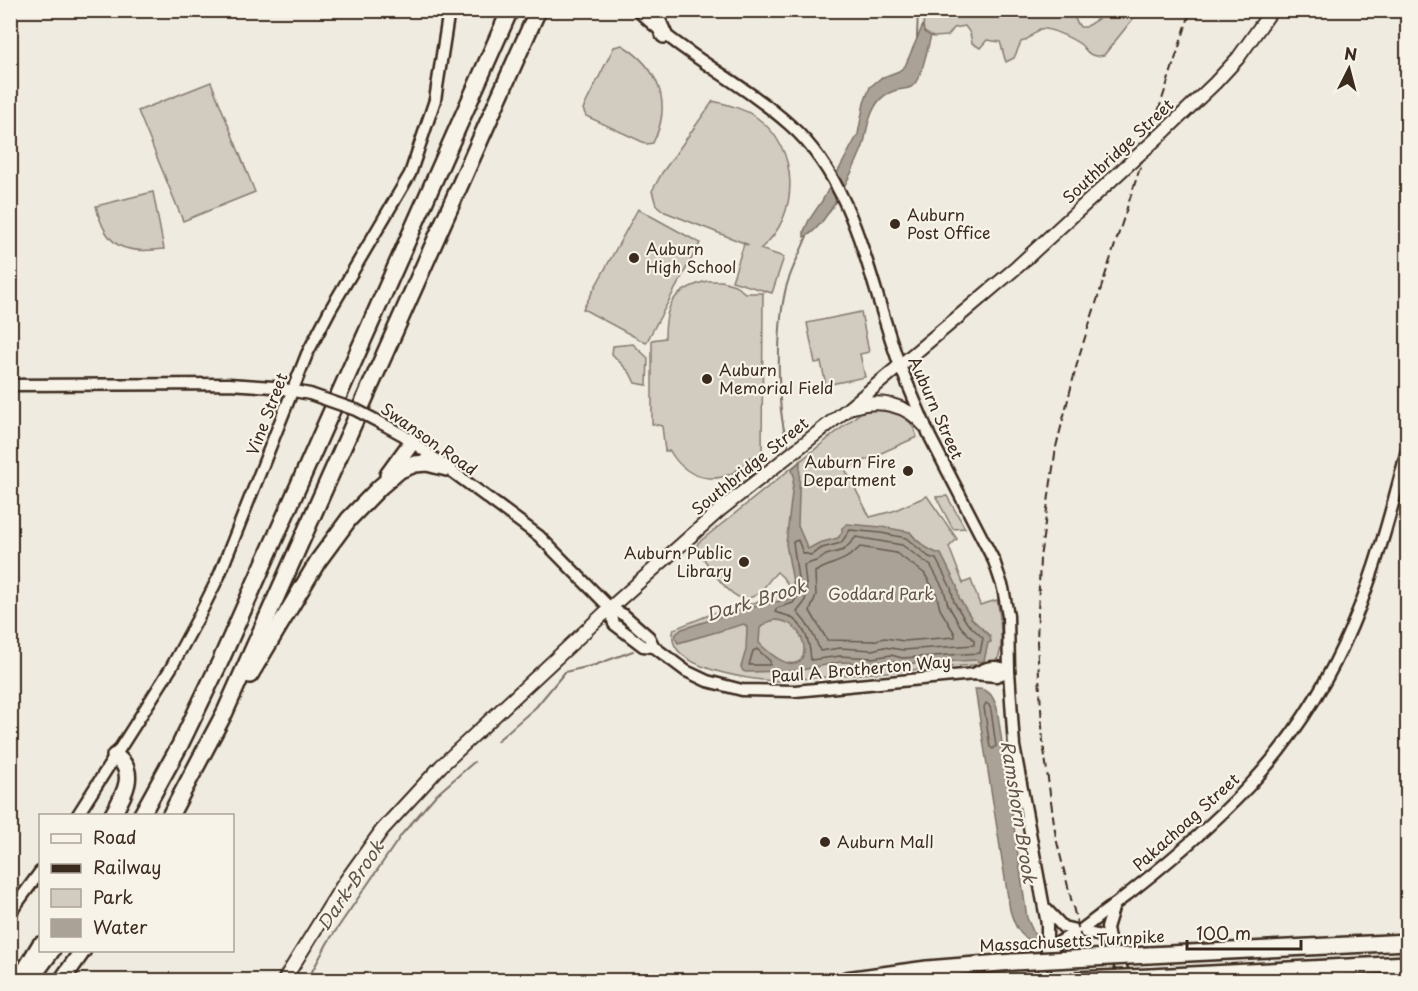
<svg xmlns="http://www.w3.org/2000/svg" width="1418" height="991" font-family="'Playpen Sans',sans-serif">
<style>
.green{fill:#d1cbc0;stroke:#867a6f;stroke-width:1.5}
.water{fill:#aaa296;stroke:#7e7266;stroke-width:1.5;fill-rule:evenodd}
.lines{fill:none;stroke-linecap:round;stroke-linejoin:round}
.shore{stroke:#675a4e;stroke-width:1.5}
.stream{stroke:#7e7266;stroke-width:2}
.tertiary-casing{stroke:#3b2a1e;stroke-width:15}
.secondary-casing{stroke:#3b2a1e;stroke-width:15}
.primary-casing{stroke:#3b2a1e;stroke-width:16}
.motorway-casing{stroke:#3b2a1e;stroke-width:20}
.tertiary{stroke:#f7f3e8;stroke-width:10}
.secondary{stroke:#f7f3e8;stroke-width:10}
.primary{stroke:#f7f3e8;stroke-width:12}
.motorway{stroke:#f7f3e8;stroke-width:15}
.rail{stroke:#3b2a1e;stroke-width:2;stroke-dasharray:9 4.5;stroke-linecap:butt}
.tertiary-bridge-casing{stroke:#3b2a1e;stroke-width:15;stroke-linecap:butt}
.primary-bridge-casing{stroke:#3b2a1e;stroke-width:16;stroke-linecap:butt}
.motorway-bridge-casing{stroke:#3b2a1e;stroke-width:20;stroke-linecap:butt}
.tertiary-bridge{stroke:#f7f3e8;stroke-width:10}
.primary-bridge{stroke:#f7f3e8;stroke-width:12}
.motorway-bridge{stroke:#f7f3e8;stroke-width:15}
.poi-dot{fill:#3b2a1e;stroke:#f7f3e8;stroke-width:2}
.labels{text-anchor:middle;stroke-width:4.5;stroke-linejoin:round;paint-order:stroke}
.street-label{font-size:16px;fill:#3b2a1e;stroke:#f7f3e8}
.poi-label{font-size:16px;fill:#3b2a1e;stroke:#f7f3e8;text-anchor:start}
.park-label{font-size:16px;fill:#605246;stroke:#f7f3e8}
.water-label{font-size:18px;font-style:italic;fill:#625448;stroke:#f7f3e8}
</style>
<rect width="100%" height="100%" fill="#efebe0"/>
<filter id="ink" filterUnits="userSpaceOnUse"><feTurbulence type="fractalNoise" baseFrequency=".0167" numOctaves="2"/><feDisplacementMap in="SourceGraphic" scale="12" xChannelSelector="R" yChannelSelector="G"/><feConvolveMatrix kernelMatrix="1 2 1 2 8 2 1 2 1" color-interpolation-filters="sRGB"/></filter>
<g filter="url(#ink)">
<!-- green -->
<g class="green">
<path d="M924,11H1063L1075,19L1080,27H1086C1094,20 1102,18 1109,11H1135L1136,15L1104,55C1099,56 1095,57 1090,54C1086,52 1084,47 1080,44C1073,39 1049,27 1040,29C1035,31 1031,39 1021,42L1014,58L1006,62C1003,55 1003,49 1000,42L987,40L980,48L972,43L970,33L965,26L954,28L948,36L933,37L923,32Z"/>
<path d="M622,45C659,68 673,103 653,143L647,144L586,116L583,109L614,47Z"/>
<path d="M211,82L255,192L183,221L138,111Z"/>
<path d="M713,101C728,105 743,108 756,117C800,147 801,217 760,249L784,257L772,293L732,281L744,244L749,245L665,212L656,205L652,191L662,173Z"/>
<path d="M153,192L164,249C125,254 106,249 96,206Z"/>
<path d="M638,209L700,243L646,343L583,309Z"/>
<path d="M707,281H722L735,285L745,293H763L762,457H751C728,487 689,485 670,451H665L662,426L652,424V340L665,338C665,304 673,290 707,281Z"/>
<path d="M861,312L869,352L860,354L865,377L826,385L821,362L815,363L807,323Z"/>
<path d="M633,344L648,358L647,385L635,383L630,373L612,354L613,346Z"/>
<path d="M869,409C893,409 910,412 917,437L845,469L870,517L893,511L927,496L957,539L949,547L963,583L971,580L980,605L997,600C1000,613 1004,647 998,658C995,663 990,662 985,664L776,681C751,680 661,668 674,629L714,613L754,603L773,594L789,593C790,585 783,577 777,572C762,586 766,593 744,600C723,592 709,565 696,548L698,543L859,414Z"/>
<path d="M947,496L965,528L953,529L936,497Z"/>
</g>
<!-- water -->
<g class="water">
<path d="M923,25L924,32L931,36C927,48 922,81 911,87C907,89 901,89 897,90C882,94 875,103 870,118C866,128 866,139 862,149C854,169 824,231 804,237V231L809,220L822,201L858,134L864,103L870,87L881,78L899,71L905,66Z"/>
<path d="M800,462L798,526L808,549L819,543L838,538L842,532V528L847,524L882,527L910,532C917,542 929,551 941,554L957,586L959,598L972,619L990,636L991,642L988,643L984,661L978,662L977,660L901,664L891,661L876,663L873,670L869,668L868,663L840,662L797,671L746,672L743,671L741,667L746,650L747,627L744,624L678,643L675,638L676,634L682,629L748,608L789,599L793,595L794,587L786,544L794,475L792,472L793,468ZM775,620C816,620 816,700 759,643L760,628L768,622Z"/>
<path d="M975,689C989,688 993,696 997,708L1027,918L1036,938L1034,942C1019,937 1014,924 1010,910Z"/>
</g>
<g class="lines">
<!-- shore -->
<g class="shore">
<path d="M850,530L881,533L906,538L929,557L936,559L951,588L954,602L967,623L983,638L980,653L902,658L891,655L872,658L840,656L811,660C810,644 806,624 788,616C783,614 779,614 775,612L777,608L793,603L800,593L793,542L798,540L803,553L811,555L822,548L841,543Z"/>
<path d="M856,537L902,545L931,566L944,590L948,605L961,627L974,640V645L903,650L884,647L872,650L840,648L820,651C815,635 808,624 797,612L804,603L807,593L804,565L819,560L826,555L844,550Z"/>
<path d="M860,547L896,553L924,573L936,593L940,609L955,634V637L904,641L885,638L872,641L827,640L810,611L816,595L815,572C830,563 848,561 860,547Z"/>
<path d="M757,649L770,661V665H749L753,651Z"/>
<path d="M986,703L989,705L991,710L996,746L993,749L990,747L984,707Z"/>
</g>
<!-- stream -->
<g class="stream">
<path d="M917,38L918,10"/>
<path d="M790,449C775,416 777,328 785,292C789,273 800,254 807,236"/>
<path d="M497,741L536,707L565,672L595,665L633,651"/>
<path d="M308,979L328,942L402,834L435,796L474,762"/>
</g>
<!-- tertiary casing -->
<g class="tertiary-casing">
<g id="tertiary">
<path d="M900,366L930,437L994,561L1003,588L1008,616L1009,671L1014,746L1047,924V957"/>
<path d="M10,385L229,384L273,387L310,394"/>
<path d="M381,423L403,435L539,536L610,608L624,615L649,637L654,647L686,671L707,681L742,690L795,691L974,674L996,676L1009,671"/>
<path d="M610,608L614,624L643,646L654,647"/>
<path d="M974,674C986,667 996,664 1009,671"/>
<path d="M77,816L171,668L198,618L219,576L307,354L330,310L410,174L435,100L449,10"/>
<path d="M1046,909L1063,927L1101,936L1110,945L1127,980"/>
<path d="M10,913L40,872"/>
<path d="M1110,945L1107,928L1114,905"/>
<path d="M1042,980C1046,968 1046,957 1054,947C1061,938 1072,936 1081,930C1091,923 1100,915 1110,908C1157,872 1210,828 1250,785C1344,683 1375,576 1408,446"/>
</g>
</g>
<!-- secondary casing -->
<g class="secondary-casing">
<path id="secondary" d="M637,10C683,55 742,82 790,125C857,184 870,286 900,366"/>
</g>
<!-- primary casing -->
<g class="primary-casing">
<g id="primary">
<path d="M1165,131L1215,83L1238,58L1272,10"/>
<path d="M853,407C880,399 906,404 924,425"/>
<path d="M284,980L344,883L382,830L441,766L610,608L720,510L849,408L958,317L1017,267L1133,160"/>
</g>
</g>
<!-- motorway casing -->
<g class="motorway-casing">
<g id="motorway">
<path d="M653,10L664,35"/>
<path d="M388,475L412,442"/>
<path d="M250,675L318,561L349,519L380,487L400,470L415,464L427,463L447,468"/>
<path d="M112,816C123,797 139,771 115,756"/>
<path d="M141,816L180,745L220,662L510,10"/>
<path d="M170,816L225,712L538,10"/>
<path d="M1149,955L1408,942"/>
<path d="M1151,977L1408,964"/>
<path d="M19,980L40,945"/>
<path d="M30,980L52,950"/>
<path d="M62,980L83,950"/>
<path d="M846,980L927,969L1013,962"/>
</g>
</g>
<!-- tertiary -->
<use href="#tertiary" class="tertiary"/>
<!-- secondary -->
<use href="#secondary" class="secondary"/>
<!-- primary -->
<use href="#primary" class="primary"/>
<!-- motorway -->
<use href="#motorway" class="motorway"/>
<!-- rail -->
<path class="rail" d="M1094,980L1079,931L1056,838L1043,742L1037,642L1040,558L1056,447L1079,356L1191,10"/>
<!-- tertiary-bridge casing -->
<g class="tertiary-bridge-casing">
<path id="tertiary-bridge" d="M310,394L356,410L381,423"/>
</g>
<!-- primary-bridge casing -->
<g class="primary-bridge-casing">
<path id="primary-bridge" d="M1133,160L1165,131"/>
</g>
<!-- motorway-bridge casing -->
<g class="motorway-bridge-casing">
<g id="motorway-bridge">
<path d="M1013,962L1149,955"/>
<path d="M1075,980L1151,977"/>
</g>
</g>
<!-- tertiary-bridge -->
<use href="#tertiary-bridge" class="tertiary-bridge"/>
<!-- primary-bridge -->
<use href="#primary-bridge" class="primary-bridge"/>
<!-- motorway-bridge -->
<use href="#motorway-bridge" class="motorway-bridge"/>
</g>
</g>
<!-- markers -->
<g class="poi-dot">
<circle cx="895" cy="224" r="6"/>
<circle cx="634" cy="258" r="6"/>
<circle cx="707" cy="379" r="6"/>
<circle cx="908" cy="471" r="6"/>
<circle cx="744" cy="562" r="6"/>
<circle cx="825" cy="842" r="6"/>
</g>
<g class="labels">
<!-- street labels -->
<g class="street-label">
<text transform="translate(1118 151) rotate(-43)" y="6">Southbridge Street</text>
<text transform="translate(936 408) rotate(66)" y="6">Auburn Street</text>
<text transform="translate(267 414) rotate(-69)" y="6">Vine Street</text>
<text transform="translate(429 439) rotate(35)" y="6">Swanson Road</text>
<text transform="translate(750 466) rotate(-39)" y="6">Southbridge Street</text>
<text transform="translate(861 669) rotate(-5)" y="6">Paul A Brotherton Way</text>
<text transform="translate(1186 822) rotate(-42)" y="6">Pakachoag Street</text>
<text transform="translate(1072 941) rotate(-3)" y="6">Massachusetts Turnpike</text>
</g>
<!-- poi labels -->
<g class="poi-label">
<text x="907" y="221">Auburn<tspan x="907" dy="18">Post Office</tspan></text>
<text x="646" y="255">Auburn<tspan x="646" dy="18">High School</tspan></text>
<text x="719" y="376">Auburn<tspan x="719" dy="18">Memorial Field</tspan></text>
<text x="896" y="468" text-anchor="end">Auburn Fire<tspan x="896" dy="18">Department</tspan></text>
<text x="732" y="559" text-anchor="end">Auburn Public<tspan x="732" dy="18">Library</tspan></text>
<text x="837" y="848">Auburn Mall</text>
</g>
<!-- park labels -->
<g class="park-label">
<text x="881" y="600">Goddard Park</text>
</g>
<!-- water labels -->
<g class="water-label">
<text transform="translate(756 601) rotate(-17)" y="6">Dark Brook</text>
<text transform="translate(1018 812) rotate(81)" y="6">Ramshorn Brook</text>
<text transform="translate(351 886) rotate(-56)" y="6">Dark Brook</text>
</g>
</g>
<!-- margin -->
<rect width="1418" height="991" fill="none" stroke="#f7f3e8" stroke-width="36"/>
<rect x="18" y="18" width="1382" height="955" fill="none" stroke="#3b2a1e" stroke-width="2" filter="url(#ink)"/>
<!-- legend -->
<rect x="39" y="814" width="195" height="138" fill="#f7f3e8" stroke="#aca397" stroke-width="1.5"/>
<rect x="51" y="834" width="30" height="9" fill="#f7f3e8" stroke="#aca397" stroke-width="1.5"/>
<text x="93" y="844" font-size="18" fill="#3b2a1e">Road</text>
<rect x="51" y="864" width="30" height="9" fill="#3b2a1e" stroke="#aca397" stroke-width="1.5"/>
<text x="93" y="874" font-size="18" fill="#3b2a1e">Railway</text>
<rect x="51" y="889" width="30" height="18" fill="#d1cbc0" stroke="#aca397" stroke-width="1.5"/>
<text x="93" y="904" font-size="18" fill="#3b2a1e">Park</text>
<rect x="51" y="919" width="30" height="18" fill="#aaa296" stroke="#aca397" stroke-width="1.5"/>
<text x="93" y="934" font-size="18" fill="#3b2a1e">Water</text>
<!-- north arrow -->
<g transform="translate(1349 69) rotate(6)" stroke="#f7f3e8" stroke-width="4.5" paint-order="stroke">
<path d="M0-4.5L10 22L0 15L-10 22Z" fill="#3b2a1e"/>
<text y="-9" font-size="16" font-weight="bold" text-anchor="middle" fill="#3b2a1e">N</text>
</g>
<!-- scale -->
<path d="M1187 940v9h114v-9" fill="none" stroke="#3b2a1e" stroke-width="3"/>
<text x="1196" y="940" font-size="18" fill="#3b2a1e" stroke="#f7f3e8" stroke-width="4.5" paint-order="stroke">100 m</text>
</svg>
